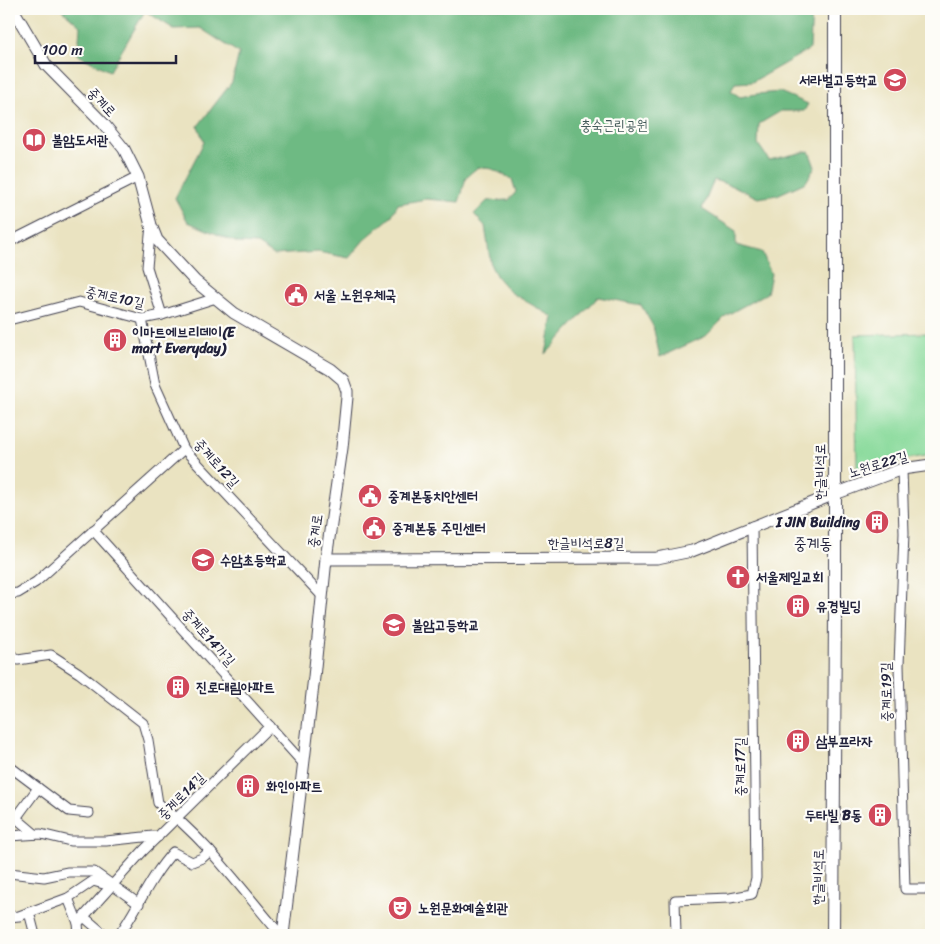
<svg xmlns="http://www.w3.org/2000/svg" width="940" height="944" font-family="Sriracha,'Poor Story',sans-serif">
<style>
.green{fill:#89da9b;stroke:#567e6b}
.forest{fill:#6eba83;stroke:#486e5f}
.lines{fill:none;stroke-linecap:round;stroke-linejoin:round}
.minor-casing{stroke:#403f4f;stroke-width:11}
.tertiary-casing{stroke:#403f4f;stroke-width:13}
.secondary-casing{stroke:#403f4f;stroke-width:14}
.minor{stroke:#fff;stroke-width:9}
.tertiary{stroke:#fff;stroke-width:11}
.secondary{stroke:#fff;stroke-width:12}
.labels{text-anchor:middle;stroke-width:4.5;stroke-linejoin:round;paint-order:stroke}
.poi-label{font-size:14px;font-weight:bold;fill:#22223b;stroke:#fdfcf7;text-anchor:start}
.street-label{font-size:14px;fill:#22223b;stroke:#fdfcf7}
.park-label{font-size:14px;fill:#415958;stroke:#fdfcf7}
.quarter-label{font-size:16px;fill:#22223b;stroke:#fdfcf7}
</style>
<rect width="100%" height="100%" fill="#fdfcf7"/>
<filter id="ink" filterUnits="userSpaceOnUse"><feTurbulence type="fractalNoise" baseFrequency=".02" numOctaves="2"/><feDisplacementMap in="SourceGraphic" scale="10" xChannelSelector="R" yChannelSelector="G"/><feConvolveMatrix kernelMatrix="1 2 1 2 8 2 1 2 1" color-interpolation-filters="sRGB"/></filter>
<filter id="wash" filterUnits="userSpaceOnUse"><feTurbulence type="fractalNoise" baseFrequency=".0096" numOctaves="4" result="noise"/><feDisplacementMap in="SourceGraphic" scale="20" xChannelSelector="R" yChannelSelector="G"/><feGaussianBlur stdDeviation="1.12" result="paint"/><feColorMatrix in="noise" values="0 0 0 0 0 0 0 0 0 0 0 0 0 0 0 0 0 1.4 0 .05"/><feComposite in="paint" operator="in"/></filter>
<g filter="url(#wash)">
<rect width="100%" height="100%" fill="#eae3c1"/>
<!-- green -->
<path class="green" d="M931,333V455L908,459L857,475L855,335Z"/>
<!-- forest -->
<path class="forest" d="M61,9H812L810,49L752,82L735,83L731,91L740,97L756,94L780,92L808,104L804,111H781L759,124L758,144L769,160L809,151L815,167L806,182L777,195L758,198L738,188L714,180L702,209L736,231V245L762,252L771,274L767,293L727,315L706,336L660,357L653,326L641,305L598,297L546,354L553,317L510,292L497,277L491,266L485,226L474,214L487,201L509,200L516,192L512,179L492,169L478,167L466,177L462,193L459,202L426,199L398,204L391,217L364,240L349,258L318,252L274,255L257,244L238,243L188,222L175,198L204,142L198,126L232,82L239,53L200,28L174,29L145,11L110,71L78,55L80,26Z"/>
</g>
<g filter="url(#ink)">
<g class="lines">
<!-- minor casing -->
<g class="minor-casing">
<g id="minor">
<path d="M151,225L147,267L162,315"/>
<path d="M9,242L138,177"/>
<path d="M142,319L155,385L184,449L322,596"/>
<path d="M9,320L79,302L142,319L162,315L216,298"/>
<path d="M902,469L904,533L899,665L905,889H931"/>
<path d="M93,530L303,763"/>
<path d="M9,594L18,593L36,582L184,449"/>
<path d="M9,653L18,660L51,655L79,673L143,723L148,740L158,803C206,839 242,890 281,935"/>
<path d="M9,766L69,811L89,813"/>
<path d="M9,812L35,834"/>
<path d="M16,818L38,788"/>
<path d="M9,836L41,834L70,841H106L153,836L158,837"/>
<path d="M9,873L44,877L68,872H94L139,904"/>
<path d="M68,898L78,923"/>
<path d="M29,912L35,935"/>
<path d="M9,917L19,916L68,898L93,881L107,885"/>
<path d="M84,917L105,935"/>
<path d="M79,935L78,923L143,851L270,726"/>
<path d="M119,935C138,908 150,877 173,852L192,862L202,858L210,851"/>
<path d="M676,935L675,900L730,898L752,894L756,878L752,526"/>
</g>
</g>
<!-- tertiary casing -->
<g class="tertiary-casing">
<g id="tertiary">
<path d="M13,9L46,65L103,123L124,149L138,177L151,225L157,240L195,281L234,313L330,369L343,380L347,391V397L342,448L326,559L314,677L283,935"/>
<path d="M326,559L657,558L692,551L835,494L902,469L931,465"/>
</g>
</g>
<!-- secondary casing -->
<g class="secondary-casing">
<path id="secondary" d="M833,935L835,613V9"/>
</g>
<!-- minor -->
<use href="#minor" class="minor"/>
<!-- tertiary -->
<use href="#tertiary" class="tertiary"/>
<!-- secondary -->
<use href="#secondary" class="secondary"/>
</g>
</g>
<!-- icons -->
<defs>
<g id="school-disc" transform="scale(1.25)"><circle r="9.5" fill="#d1495b" stroke="#fdfcf7"/><path d="M0-5L7-2L0 1L-7-2ZM-4 1L0 2.5L4 1V4Q0 6-4 4Z" fill="#fff"/></g>
<g id="library-disc" transform="scale(1.25)"><circle r="9.5" fill="#d1495b" stroke="#fdfcf7"/><path d="M-6-4Q-3-5.5-.7-3.5V5Q-3 3-6 4ZM6-4Q3-5.5 .7-3.5V5Q3 3 6 4Z" fill="#fff"/></g>
<g id="civic-disc" transform="scale(1.25)"><circle r="9.5" fill="#d1495b" stroke="#fdfcf7"/><path d="M-.6-6.5H3V-4.5H.6V-3L4-1V1h2V6H-6V1h2V-1L-.6-3ZM-1.2 2.5V6h2.4V2.5Z" fill="#fff"/></g>
<g id="building-disc" transform="scale(1.25)"><circle r="9.5" fill="#d1495b" stroke="#fdfcf7"/><path d="M-4-6H4V6H1V3H-1V6H-4ZM-2.5-4.3h1.7v1.8h-1.7ZM.8-4.3h1.7v1.8H.8ZM-2.5-1h1.7V.8h-1.7ZM.8-1h1.7V.8H.8Z" fill="#fff"/></g>
<g id="church-disc" transform="scale(1.25)"><circle r="9.5" fill="#d1495b" stroke="#fdfcf7"/><path d="M-1.2-6h2.4v3.5h3.3v2.4h-3.3V6h-2.4V-.1h-3.3v-2.4h3.3Z" fill="#fff"/></g>
<g id="theatre-disc" transform="scale(1.25)"><circle r="9.5" fill="#d1495b" stroke="#fdfcf7"/><path d="M-5-5.5Q0-4 5-5.5V0Q5 5 0 6Q-5 5-5 0ZM-3.3-2.5H-1v1.5H-3.3ZM1-2.5H3.3v1.5H1ZM-2.8 1Q0 5.5 2.8 1Z" fill="#fff"/></g>
</defs>
<g fill-rule="evenodd">
<use href="#school-disc" x="895" y="80"/>
<use href="#library-disc" x="34" y="140"/>
<use href="#civic-disc" x="296" y="295"/>
<use href="#building-disc" x="115" y="340"/>
<use href="#civic-disc" x="370" y="496"/>
<use href="#building-disc" x="877" y="522"/>
<use href="#civic-disc" x="374" y="528"/>
<use href="#school-disc" x="203" y="560"/>
<use href="#church-disc" x="738" y="577"/>
<use href="#building-disc" x="798" y="606"/>
<use href="#school-disc" x="394" y="625"/>
<use href="#building-disc" x="178" y="687"/>
<use href="#building-disc" x="798" y="741"/>
<use href="#building-disc" x="248" y="786"/>
<use href="#building-disc" x="880" y="815"/>
<use href="#theatre-disc" x="400" y="908"/>
</g>
<g class="labels">
<!-- poi labels -->
<g class="poi-label">
<text x="878" y="85" text-anchor="end">서라벌고등학교</text>
<text x="52" y="145">불암도서관</text>
<text x="314" y="300">서울 노원우체국</text>
<text x="132" y="337">이마트에브리데이(E<tspan x="132" dy="16">mart Everyday)</tspan></text>
<text x="388" y="501">중계본동치안센터</text>
<text x="860" y="527" text-anchor="end">I JIN Building</text>
<text x="392" y="533">중계본동 주민센터</text>
<text x="220" y="565">수암초등학교</text>
<text x="756" y="582">서울제일교회</text>
<text x="816" y="611">유경빌딩</text>
<text x="412" y="630">불암고등학교</text>
<text x="196" y="692">진로대림아파트</text>
<text x="816" y="746">삼부프라자</text>
<text x="266" y="791">화인아파트</text>
<text x="862" y="820" text-anchor="end">두타빌 B동</text>
<text x="418" y="913">노원문화예술회관</text>
</g>
<!-- street labels -->
<g class="street-label">
<text transform="translate(102 102) rotate(47)" y="5">중계로</text>
<text transform="translate(115 297) rotate(12)" y="5">중계로10길</text>
<text transform="translate(217 463) rotate(48)" y="5">중계로12길</text>
<text transform="translate(878 464) rotate(-17)" y="5">노원로22길</text>
<text transform="translate(820 472) rotate(-90)" y="5">한글비석로</text>
<text transform="translate(315 531) rotate(-82)" y="5">중계로</text>
<text x="586" y="548">한글비석로8길</text>
<text transform="translate(209 637) rotate(48)" y="5">중계로14가길</text>
<text transform="translate(886 692) rotate(-91)" y="5">중계로19길</text>
<text transform="translate(740 767) rotate(-90)" y="5">중계로17길</text>
<text transform="translate(181 796) rotate(-45)" y="5">중계로14길</text>
<text transform="translate(818 877) rotate(-89)" y="5">한글비석로</text>
</g>
<!-- park labels -->
<g class="park-label">
<text x="614" y="130">충숙근린공원</text>
</g>
<!-- quarter labels -->
<g class="quarter-label">
<text x="813" y="549">중계동</text>
</g>
</g>
<!-- margin -->
<rect width="940" height="944" fill="none" stroke="#fdfcf7" stroke-width="30"/>
<!-- scale -->
<path d="M35 55v8h141v-8" fill="none" stroke="#22223b" stroke-width="2.5"/>
<text x="42" y="55" font-size="15" fill="#22223b" stroke="#fdfcf7" stroke-width="4" paint-order="stroke">100 m</text>
</svg>
